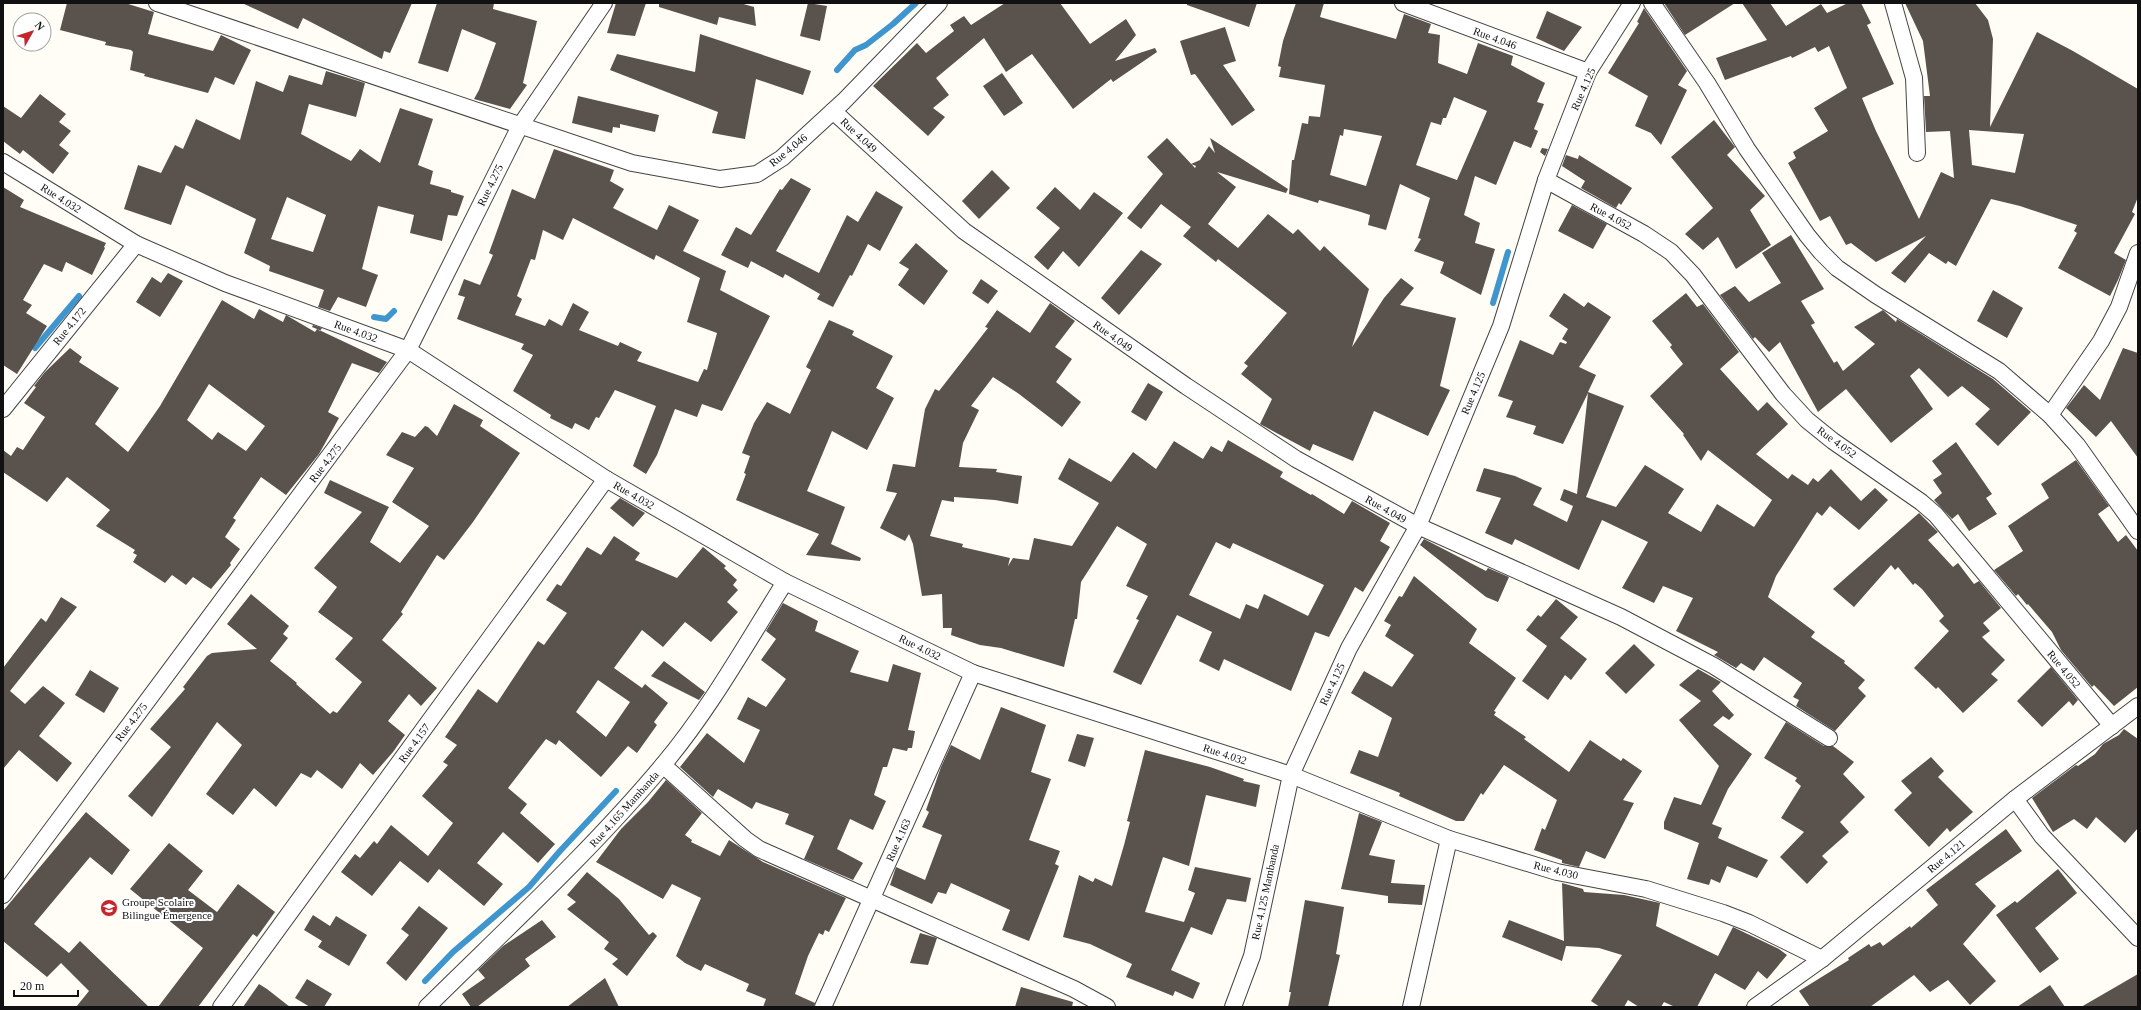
<svg xmlns="http://www.w3.org/2000/svg" width="2141" height="1010" font-family="'Times New Roman',serif">
<style>
.lines{fill:none;stroke-linecap:round;stroke-linejoin:round}
.stream{stroke:#3f96cf;stroke-width:6}
.building{fill:#5a524d;fill-rule:evenodd}
.street-casing{stroke:#444;stroke-width:18}
.street{stroke:#fff;stroke-width:16}
.labels{text-anchor:middle;stroke-width:4;stroke-linejoin:round;paint-order:stroke}
.street-label{font-size:11px;fill:#111;stroke:#fff}
.poi-label{font-size:11px;fill:#111;stroke:#fff;text-anchor:start}
</style>
<rect width="100%" height="100%" fill="#fffdf5"/>
<g class="lines">
<!-- stream -->
<g class="stream">
<path d="M837,70L855,50L866,45L893,24L916,3"/>
<path d="M1493,303L1508,252"/>
<path d="M374,317L386,319L394,311"/>
<path d="M35,348L79,296"/>
<path d="M425,981L453,952L529,887L560,851L616,791"/>
</g>
</g>
<!-- building -->
<g class="building">
<path d="M67,3H125L154,12L148,34L213,51L221,35L251,50L234,85L215,77L208,93L144,76L145,74L130,70L133,52L131,50L105,45L106,42L60,30Z"/>
<path d="M242,3H412L390,53L384,51L382,59L303,18L298,29Z"/>
<path d="M437,3H494L493,9L537,21L523,83L527,85L510,109L474,99L479,90L496,43L462,29L448,72L418,63Z"/>
<path d="M616,3H646L635,36L607,33Z"/>
<path d="M659,3H740L754,7L756,26L719,17L717,25L659,7Z"/>
<path d="M808,3L827,6L820,41L800,36Z"/>
<path d="M1005,3H1060L1090,44L1126,19L1136,35L1115,61L1155,48L1157,52L1113,82L1111,79L1073,109L1032,54L1006,72L984,38L936,78L949,95L933,108L945,117L928,136L873,86L917,43L926,53L954,31L950,25L964,16L971,25Z"/>
<path d="M1187,3H1257L1249,27L1187,5Z"/>
<path d="M1296,3H1324L1320,17L1396,39L1404,14L1431,24L1428,33L1440,35L1438,63L1467,74L1478,43L1513,56L1511,65L1545,83L1537,102L1544,104L1534,129L1538,131L1531,148L1514,141L1496,185L1475,176L1464,215L1480,223L1475,243L1495,249L1481,295L1440,273L1444,262L1414,251L1421,239L1418,238L1430,198L1400,184L1386,230L1368,225L1370,215L1361,212L1319,200L1318,203L1289,194L1292,160H1294L1302,123L1308,124L1309,116L1320,117L1325,85L1279,77L1281,67L1278,66L1283,41ZM1454,97L1487,111L1457,180L1416,165L1431,122L1441,125L1443,118H1446ZM1344,129L1382,136L1366,186L1330,175L1340,135L1343,136Z"/>
<path d="M1664,3H1735L1685,35Z"/>
<path d="M1742,3H1770L1786,26L1821,4L1827,13L1848,3H1861L1871,23L1867,25L1894,84L1862,98L1876,131L1919,219L1941,172L1954,178L1950,131L1926,132L1924,96H1930L1923,41L1905,3H1975L1988,20L1993,39L1990,127L2037,32L2073,51L2138,89V197L2132,212L2135,214L2114,253L2126,260L2118,280L2110,296L2058,268L2077,233L2074,231L2077,225L2020,206L1991,199L1956,266L1948,261L1946,264L1929,253L1905,283L1891,273L1926,236L1876,262L1851,243L1846,245L1830,216L1820,221L1788,163L1796,158L1793,152L1828,131L1814,108L1847,88L1829,46L1818,52L1815,47L1792,58L1791,56L1725,80L1716,58L1767,40ZM1969,130L2024,134L2015,173L1972,165Z"/>
<path d="M1644,8L1687,71L1678,85L1687,90L1661,145L1651,133L1635,126L1648,96L1608,73L1639,23L1637,22Z"/>
<path d="M1547,11L1582,27L1564,51L1536,38Z"/>
<path d="M1225,27L1236,61L1223,65L1255,110L1232,126L1195,74L1191,75L1180,41Z"/>
<path d="M700,34L811,71L803,95L756,79L745,139L712,133L718,112L610,70L617,54L695,72Z"/>
<path d="M326,71L365,83L356,117L309,104L301,134L351,161L360,149L380,163L400,108L433,119L418,165L433,171L430,184L451,190V192L464,196L457,216L448,215L442,241L410,233L414,215L378,206L362,269L378,275L366,307L338,297L330,311L318,307L324,290L269,271L270,266L244,253L256,219L186,185L171,225L124,209L138,165L161,173L175,145L183,149L196,119L240,140L256,81L283,92L289,75L322,85ZM287,197L326,215L313,252L271,239Z"/>
<path d="M1002,73L1023,103L1004,116L983,86Z"/>
<path d="M40,94L66,114L59,122L71,131L59,145L69,153L53,174L23,150L20,154L3,141V106L21,118Z"/>
<path d="M578,96L659,115L655,132L620,124V128L613,127L612,133L572,123Z"/>
<path d="M1714,120L1735,147L1727,155L1765,196L1750,210L1771,245L1736,269L1718,237L1703,250L1685,234L1713,208L1671,157Z"/>
<path d="M1167,138L1195,168L1196,166L1191,164L1200,160L1209,146L1215,153L1210,138L1288,189L1286,193L1217,172L1236,187L1208,224L1238,248L1268,214L1293,234L1298,229L1320,251L1324,246L1369,289L1352,347L1384,298L1401,278L1414,288L1400,305L1456,318L1440,386L1450,390L1428,436L1374,411L1353,461L1313,444L1310,451L1260,424L1272,399L1241,374L1248,366L1244,363L1287,313L1218,259L1216,262L1183,236L1191,227L1161,204L1141,229L1127,218L1163,174L1147,157Z"/>
<path d="M1542,148L1548,149L1545,156L1540,152Z"/>
<path d="M554,149L614,170L610,181L624,189L613,208L657,230L669,205L699,220L683,251L726,271L720,290L770,316L722,411L702,404L697,417L675,409L657,455L646,474L633,466L656,406L615,390L599,418L596,417L589,430L575,423L572,429L550,418L551,415L513,391L533,355L521,349L524,344L457,319L465,297L458,295L464,279L480,285L493,255L489,253L512,189L535,199ZM573,218L654,260L656,255L700,278L687,322L717,333L707,370L704,369L698,382L637,361L642,352L620,342L618,346L579,330L589,312L573,303L562,326L549,319L545,326L515,315L522,299L517,296L531,259L535,260L543,230L563,240Z"/>
<path d="M1566,155L1578,159L1579,155L1632,188L1621,205L1619,203L1616,208L1581,188L1585,181L1562,166Z"/>
<path d="M992,170L1010,188L979,219L962,201Z"/>
<path d="M791,178L811,189L776,251L819,273L847,215L858,222L876,191L903,207L880,251L868,244L852,276L850,275L833,307L817,299L820,294L785,274L783,278L751,261L748,268L721,255L736,227L751,235L780,189L782,190Z"/>
<path d="M3,187L24,200L20,207L106,243L104,247L105,248L92,275L66,262L62,272L44,264L23,300L32,305L26,313L47,326L17,374L3,365Z"/>
<path d="M1055,187L1080,210L1094,192L1123,213L1079,267L1063,251L1048,270L1034,257L1060,228L1036,208Z"/>
<path d="M1572,205L1607,224L1593,249L1558,231Z"/>
<path d="M1791,235L1824,289L1801,301L1815,323L1811,325L1834,363L1837,361L1843,371L1875,344L1854,327L1883,310L1896,322L1897,319L1993,379L2031,412L1998,446L1975,424L1990,409L1962,386L1948,397L1919,368L1910,376L1933,409L1891,443L1846,389L1818,412L1780,342L1769,352L1755,337L1753,339L1720,295L1735,286L1749,302L1781,283L1762,253Z"/>
<path d="M916,243L948,271L924,305L898,285L909,269L899,263Z"/>
<path d="M1141,250L1162,264L1119,315L1101,298Z"/>
<path d="M168,273L183,281L160,317L136,302L152,277L161,283Z"/>
<path d="M981,279L998,291L988,304L972,293Z"/>
<path d="M1993,290L2023,308L2007,338L1977,321Z"/>
<path d="M1564,293L1584,307L1588,302L1611,317L1579,367L1596,375L1588,392L1624,406L1586,497L1616,507L1645,465L1684,489L1668,513L1701,532L1717,504L1754,527L1772,500L1708,450L1701,461L1683,435L1684,434L1650,396L1683,364L1670,347L1672,345L1652,321L1686,293L1697,307L1703,304L1739,352L1720,369L1758,411L1767,402L1788,424L1756,454L1788,479L1792,474L1808,485L1813,478L1818,482L1831,469L1861,501L1875,488L1888,500L1859,530L1830,506L1822,516L1817,512L1776,576L1768,597L1815,632L1811,637L1845,661L1844,663L1865,680L1858,688L1866,696L1835,731L1796,706L1799,700L1793,697L1802,683L1764,657L1754,671L1741,663L1736,668L1714,655L1718,652L1676,631L1693,598L1663,586L1654,603L1622,588L1648,542L1602,520L1579,570L1515,539L1512,545L1485,533L1501,498L1476,491L1484,468L1515,476L1542,488L1533,505L1567,522L1573,506L1560,500L1564,489L1577,494L1588,393L1563,444L1533,434L1536,426L1506,417L1513,401L1498,396L1520,340L1553,355L1560,342L1566,344L1567,342L1562,339L1568,329L1549,316Z"/>
<path d="M222,300L254,319L259,309L283,322L286,315L315,332L317,329L312,327L313,325L322,328L320,331L317,329L387,362L379,373L352,363L328,412L339,418L319,454L286,495L261,477L233,518L236,520L225,537L240,549L230,563L231,565L211,589L193,577L186,585L172,575L165,583L133,562L137,555L133,553L135,550L96,526L110,510L67,477L47,502L3,472V450L11,456L17,447L23,450L45,417L24,403L36,387L34,386L45,372L70,348L82,357L79,362L119,388L95,424L128,452L160,406ZM209,384L265,426L246,451L218,432L212,440L187,420Z"/>
<path d="M1050,303L1075,321L1055,347L1072,359L1056,382L1081,402L1062,427L1019,394L993,377L971,406L979,410L963,443L959,467L997,469L996,472L1022,476L1018,504L995,500L954,497V502L942,500L930,536L963,544L962,547L1010,558L1008,566L1013,558L1029,560L1034,538L1072,546L1099,503L1058,479L1069,458L1111,482L1133,452L1156,469L1174,441L1203,459L1211,446L1222,452L1228,440L1283,472L1280,477L1311,495L1312,494L1344,514L1352,501L1390,523L1380,541L1390,547L1363,592L1355,587L1329,637L1315,632L1291,691L1224,659L1219,671L1199,661L1212,632L1177,615L1141,685L1113,672L1139,620L1136,619L1148,596L1126,586L1147,544L1117,526L1081,582L1077,619H1075L1064,667L1001,648L980,645L951,635L952,628H943L942,594L922,596L913,544L909,534L905,541L880,528L897,493L886,491L893,464L915,467L925,409L935,389L939,391L988,328L985,327L997,310L1030,333ZM1216,542L1230,549L1233,543L1324,585L1308,616L1264,594L1258,609L1246,604L1240,619L1189,595Z"/>
<path d="M829,320L854,331L852,335L893,356L876,388L894,398L867,450L832,431L807,491L845,507L831,544L861,558L860,561L806,555L819,534L736,500L746,474L744,473L750,456L742,453L754,423L767,402L790,414L811,370L806,367Z"/>
<path d="M2123,348L2138,353V458L2111,421L2096,437L2066,408L2084,385L2100,400Z"/>
<path d="M1148,383L1163,392L1146,421L1131,412Z"/>
<path d="M454,404L483,420L480,426L520,453L473,522L444,560L437,555L401,612L403,614L382,640L437,688L421,706L409,694L388,721L405,735L393,752L373,775L360,763L342,789L317,770L311,778L301,773L276,807L254,788L233,815L206,794L242,745L217,722L152,817L128,796L171,747L150,729L185,689L183,687L207,656L212,653L257,649L227,624L251,594L289,626L283,634L288,638L270,661L297,683L296,684L330,714L333,711L337,713L362,682L335,659L353,638L318,612L337,587L314,568L362,512L324,493L330,480L389,507L370,542L400,563L429,526L392,502L414,468L386,455L402,432L415,437L425,426L428,427L437,436Z"/>
<path d="M1956,442L1992,494L1986,498L1997,514L1969,531L1958,514L1952,519L1934,500L1942,493L1933,480L1942,474L1932,461Z"/>
<path d="M2076,460L2109,506L2098,514L2118,542L2126,535L2138,551V687L2114,706L2094,685L2092,687L2061,650L2052,632L2028,604L2027,605L2018,594L2016,596L1994,570L2023,551L2008,526L2049,498L2041,484Z"/>
<path d="M620,498L645,513L633,527L610,508Z"/>
<path d="M1919,513L1938,532L1928,540L1953,567L1958,563L1974,584L1979,581L2001,608L1983,623L1990,631L1982,637L2005,660L1991,674L1998,680L1963,713L1938,687L1936,689L1914,668L1949,631L1939,621L1944,616L1922,589L1915,583L1913,585L1898,567L1895,570L1891,565L1854,607L1833,589Z"/>
<path d="M614,536L640,553L635,560L677,578L703,547L726,566L724,568L737,580L733,585L738,590L727,602L738,612L711,642L685,622L663,647L642,630L614,668L642,688L645,684L668,703L654,722L657,725L637,753L628,746L601,777L559,740L556,745L546,739L508,788L527,804L520,813L555,844L538,863L503,832L477,863L503,884L484,906L439,869L428,883L400,861L372,896L341,872L355,854L360,858L374,841L377,844L391,825L428,856L453,823L422,796L448,765L443,762L457,745L445,737L478,689L497,703L538,641L544,645L567,613L546,600L557,584L561,586L587,547L601,555ZM598,680L630,702L606,737L576,712Z"/>
<path d="M1424,539L1486,571L1488,568L1509,577L1498,602L1486,597L1420,545Z"/>
<path d="M1414,576L1477,629L1469,643L1516,678L1494,711L1496,712L1494,715L1526,737L1524,739L1569,772L1590,740L1621,761L1623,758L1642,771L1623,800L1634,803L1605,859L1586,851L1579,867L1562,863V860L1534,850L1542,828L1545,830L1557,800L1504,765L1483,795L1481,793L1464,821H1456L1399,796L1400,793L1350,773L1359,750L1378,757L1392,718L1351,693L1364,671L1392,687L1414,655L1385,636L1391,625L1384,621L1399,596L1402,597Z"/>
<path d="M61,597L77,607L10,691L25,704L43,686L65,703L39,736L72,763L57,782L19,750L3,769V668L41,618L46,622Z"/>
<path d="M1556,599L1578,617L1560,638L1587,659L1571,680L1565,675L1548,700L1522,681L1547,646L1526,630L1538,615L1541,617Z"/>
<path d="M783,603L818,621L815,631L859,651L850,672L888,682L893,664L921,673L908,730L915,731L912,748H908L907,751L893,748L887,767H883L874,795L886,801L873,830L850,819L837,849L863,863L853,880L804,859L814,836L785,824L789,814L756,802L752,809L718,789L713,797L680,767L707,733L744,763L760,730L737,719L748,697L766,707L786,679L761,660L776,639L766,631Z"/>
<path d="M1634,644L1655,665L1626,694L1605,673Z"/>
<path d="M664,661L705,692L699,700L651,676Z"/>
<path d="M2051,667L2078,700L2073,706L2069,701L2042,727L2017,701Z"/>
<path d="M1698,669L1721,682L1712,691L1734,715L1729,720L1723,716L1713,725L1752,754L1728,789L1712,824L1722,828L1718,838L1768,860L1757,878L1727,866L1720,883L1711,879L1709,885L1687,879L1699,843L1664,829V822L1674,797L1701,805L1719,766L1679,720L1701,701L1679,685Z"/>
<path d="M90,670L119,688L104,713L75,695Z"/>
<path d="M1001,707L1046,725L1031,772L1051,779L1029,840L1060,851L1055,864L1059,866L1029,941L1002,930L1010,910L951,883L946,894L938,892L932,904L890,885L896,867L925,880L942,835L922,827L929,812L926,810L941,767L951,745L980,760Z"/>
<path d="M1786,722L1824,746H1833L1854,762L1843,774L1865,797L1840,822L1849,832L1822,856L1828,862L1807,884L1780,857L1804,832L1781,818L1801,786L1795,781L1797,778L1764,758Z"/>
<path d="M2124,729L2138,739V828L2125,843L2096,817L2087,829L2074,819L2053,832L2032,798L2076,765L2078,766L2095,754L2103,744L2119,735Z"/>
<path d="M1077,734L1094,738L1085,767L1068,761Z"/>
<path d="M1145,750L1210,767L1244,779L1243,781L1260,785L1256,807L1206,795L1189,866L1163,857L1145,912L1184,922L1195,893L1188,890L1195,867L1251,878L1246,902L1227,899L1212,935L1191,927L1171,970L1200,983L1193,999L1175,991L1173,996L1126,977L1132,964L1090,944L1063,937L1079,875L1093,882L1095,878L1112,886L1124,845L1130,822L1127,821Z"/>
<path d="M1931,757L1944,771L1938,777L1973,812L1950,832L1947,828L1929,847L1894,810L1912,793L1901,781Z"/>
<path d="M666,780L702,813L685,835L692,840L691,842L720,856L729,840L763,862L846,898L829,932L825,930L823,935L819,933L808,956L795,994L815,1003L814,1007H763L766,999L746,991L749,984L705,964L701,971L685,963L676,956L701,898L672,884L663,899L596,862L621,829L648,802Z"/>
<path d="M86,812L130,850L112,875L90,857L34,924L69,953L80,941L149,1007H76L89,991L61,963L47,977L3,941V911Z"/>
<path d="M1359,813L1382,822L1369,855L1395,860L1391,883L1425,885L1422,905L1388,903V896L1341,889Z"/>
<path d="M2006,829L2022,851L1975,884L1996,906L1963,944L1996,981L1970,1005L1948,980L1930,992L1914,975L1870,1007H1810L1799,991L1849,960L1848,958L1869,944L1871,947L1880,942L1883,946L1910,926L1911,928L1938,905L1926,890Z"/>
<path d="M169,843L203,871L188,890L217,912L238,884L275,912L257,937L253,934L198,1007H158L203,948L130,889Z"/>
<path d="M2058,869L2077,893L2035,928L2059,959L2040,973L1996,915L2015,901L2017,903Z"/>
<path d="M587,872L619,899L649,935L653,932L657,936L627,976L612,964L618,959L604,949L609,942L567,909L576,902L567,895Z"/>
<path d="M1562,883L1583,889L1584,892L1624,895L1660,903L1656,926L1718,956L1733,927L1779,949L1787,955L1767,979L1758,971L1745,990L1715,973L1697,1007H1675L1664,1002L1661,1007H1639L1628,1000L1624,1007H1600L1591,1001L1622,955L1599,948L1566,946L1562,961L1502,937L1509,920L1564,941Z"/>
<path d="M1305,900L1344,907L1336,954L1340,955L1328,1007H1288L1291,992H1289Z"/>
<path d="M419,906L448,928L406,981L386,963L409,935L401,929Z"/>
<path d="M313,915L330,926L336,916L367,935L349,966L318,947L322,941L304,930Z"/>
<path d="M542,920L556,937L525,959L530,966L477,1007H471L462,994L485,978L478,970L503,946Z"/>
<path d="M920,933L937,938L928,965L910,963Z"/>
<path d="M2138,974V1007H2081Z"/>
<path d="M605,978L619,1007H567Z"/>
<path d="M307,979L332,994L324,1007H310L295,998Z"/>
<path d="M259,984L267,989L290,1007H243Z"/>
<path d="M2050,985L2065,1007H2017Z"/>
<path d="M1021,987L1073,1002L1072,1007H1015Z"/>
</g>
<g class="lines">
<!-- street casing -->
<g class="street-casing">
<g id="street">
<path d="M157,3L632,163L720,179L757,174L782,158L844,101L939,3"/>
<path d="M1403,3L1588,72"/>
<path d="M1652,3L1707,83L1747,149L1807,235L1821,252L1837,268L1876,295L1999,371L2050,415L2077,445L2138,531"/>
<path d="M1893,3L1914,78L1917,153"/>
<path d="M833,111L964,231L1186,386L1296,459L1418,526L1621,617L1714,666L1829,738"/>
<path d="M3,162L136,244L225,283L408,350L606,479L785,582L973,673L1291,775L1449,839L1557,872L1646,889L1723,913L1749,923L1822,959"/>
<path d="M1546,180L1644,234L1671,252L1693,275L1783,394L1807,420L1833,441L1921,502L1936,515L2112,726"/>
<path d="M3,409L136,244"/>
<path d="M2050,415L2101,341L2119,307L2138,253"/>
<path d="M663,765L745,839L759,849L1074,989L1107,1007"/>
<path d="M2015,799L2042,836L2138,938"/>
<path d="M3,895L408,350L520,126L604,3"/>
<path d="M221,1007L606,479"/>
<path d="M427,1007C507,928 591,851 663,765C710,709 746,644 785,582"/>
<path d="M823,1007L973,673"/>
<path d="M1233,1007L1252,956L1291,775L1349,648L1418,526L1501,326L1546,180L1588,72L1632,3"/>
<path d="M1411,1007L1449,839"/>
<path d="M1755,1007L1822,959L2015,799L2138,706"/>
</g>
</g>
<!-- street -->
<use href="#street" class="street"/>
</g>
<!-- icons -->
<defs>
<g id="school-disc" transform="scale(0.9)"><circle r="9.5" fill="#c4262e" stroke="#fff"/><path d="M0-5L7-2L0 1L-7-2ZM-4 1L0 2.5L4 1V4Q0 6-4 4Z" fill="#fff"/></g>
</defs>
<g fill-rule="evenodd">
<use href="#school-disc" x="109" y="908"/>
</g>
<g class="labels">
<!-- street labels -->
<g class="street-label">
<text transform="translate(1495 38) rotate(20)" y="4">Rue 4.046</text>
<text transform="translate(1583 89) rotate(-66)" y="4">Rue 4.125</text>
<text transform="translate(859 135) rotate(43)" y="4">Rue 4.049</text>
<text transform="translate(788 150) rotate(-39)" y="4">Rue 4.046</text>
<text transform="translate(490 185) rotate(-64)" y="4">Rue 4.275</text>
<text transform="translate(61 198) rotate(32)" y="4">Rue 4.032</text>
<text transform="translate(1611 216) rotate(28)" y="4">Rue 4.052</text>
<text transform="translate(69 326) rotate(-51)" y="4">Rue 4.172</text>
<text transform="translate(356 331) rotate(20)" y="4">Rue 4.032</text>
<text transform="translate(1113 336) rotate(35)" y="4">Rue 4.049</text>
<text transform="translate(1473 393) rotate(-67)" y="4">Rue 4.125</text>
<text transform="translate(1837 442) rotate(36)" y="4">Rue 4.052</text>
<text transform="translate(325 463) rotate(-53)" y="4">Rue 4.275</text>
<text transform="translate(634 495) rotate(30)" y="4">Rue 4.032</text>
<text transform="translate(1386 509) rotate(29)" y="4">Rue 4.049</text>
<text transform="translate(920 647) rotate(26)" y="4">Rue 4.032</text>
<text transform="translate(2064 669) rotate(50)" y="4">Rue 4.052</text>
<text transform="translate(1332 684) rotate(-65)" y="4">Rue 4.125</text>
<text transform="translate(131 722) rotate(-53)" y="4">Rue 4.275</text>
<text transform="translate(414 743) rotate(-54)" y="4">Rue 4.157</text>
<text transform="translate(1225 754) rotate(18)" y="4">Rue 4.032</text>
<text transform="translate(624 809) rotate(-48)" y="4">Rue 4.165 Mambanda</text>
<text transform="translate(898 840) rotate(-66)" y="4">Rue 4.163</text>
<text transform="translate(1946 856) rotate(-40)" y="4">Rue 4.121</text>
<text transform="translate(1556 870) rotate(14)" y="4">Rue 4.030</text>
<text transform="translate(1265 892) rotate(-78)" y="4">Rue 4.125 Mambanda</text>
</g>
<!-- poi labels -->
<g class="poi-label">
<text x="122" y="906">Groupe Scolaire<tspan x="122" dy="13">Bilingue Émergence</tspan></text>
</g>
</g>
<!-- border -->
<rect width="2141" height="1010" fill="none" stroke="#111111" stroke-width="8"/>
<!-- north arrow -->
<g transform="translate(32 32) rotate(51)"><circle r="19" fill="#ffffff" stroke="#a0a0a0"/>
<path d="M0-3L7 15L0 10L-7 15Z" fill="#c4262e"/>
<text y="-6" font-size="11" font-weight="bold" text-anchor="middle" fill="#111111">N</text>
</g>
<!-- scale -->
<path d="M14 990v6h64v-6" fill="none" stroke="#111111" stroke-width="2"/>
<text x="20" y="990" font-size="12" fill="#111111" stroke="#ffffff" stroke-width="3" paint-order="stroke">20 m</text>
</svg>
